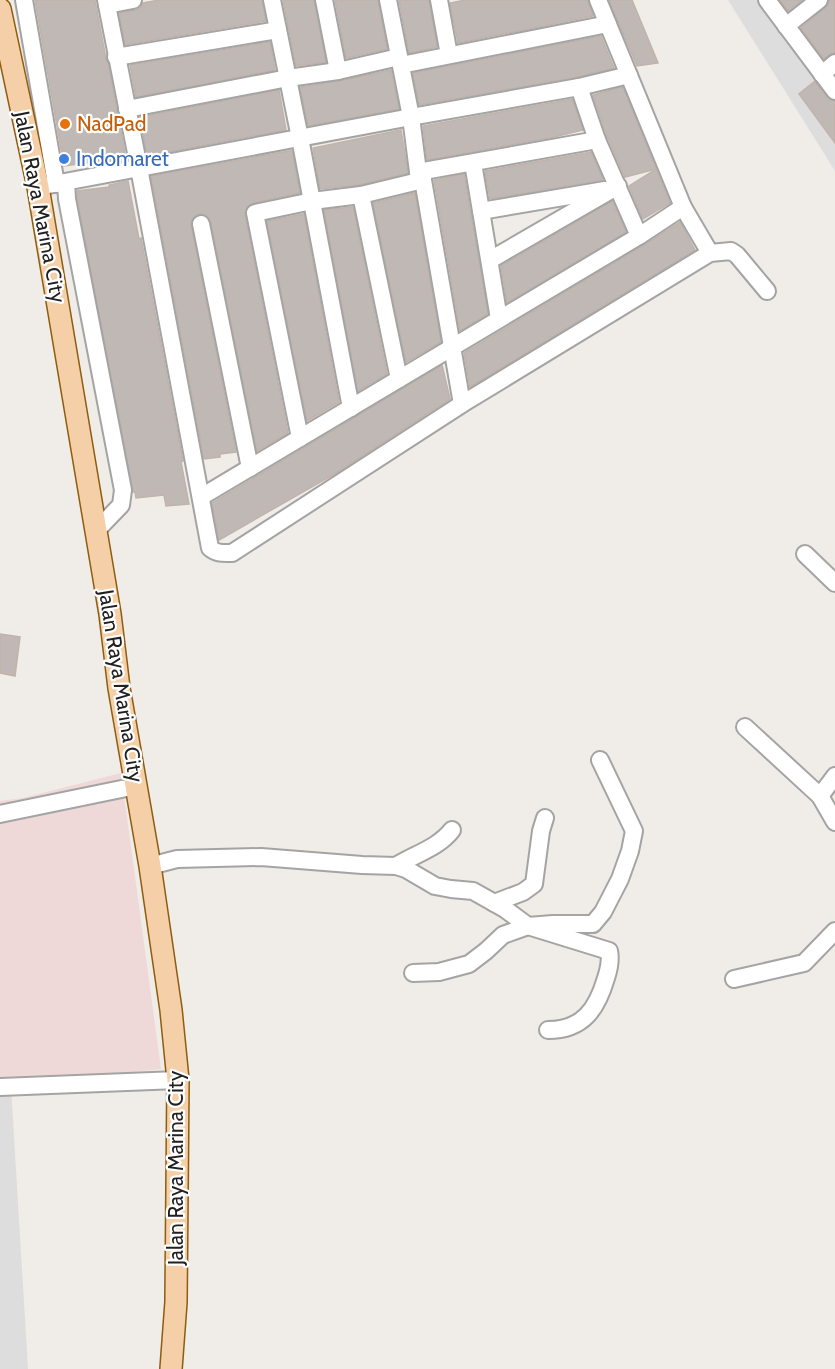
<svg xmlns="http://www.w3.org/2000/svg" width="835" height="1369" font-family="Cabin,sans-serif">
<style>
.residential{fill:#dedddd}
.commercial{fill:#efd8d8}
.building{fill:#c0b8b4;stroke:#c0b3ab;stroke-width:1.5}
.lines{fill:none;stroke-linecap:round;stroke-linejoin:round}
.minor-casing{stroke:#a4a4a4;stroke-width:20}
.major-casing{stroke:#8e5d0e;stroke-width:24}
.minor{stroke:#fff;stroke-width:16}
.major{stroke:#f4cfa8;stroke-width:21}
.food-dot{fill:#e8710a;stroke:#fff;stroke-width:2}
.shop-dot{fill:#3f7fe0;stroke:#fff;stroke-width:2}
.labels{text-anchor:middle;stroke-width:4.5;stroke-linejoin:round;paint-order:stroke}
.food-label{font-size:21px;fill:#c56008;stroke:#fff;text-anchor:start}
.shop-label{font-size:21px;fill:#366cbe;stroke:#fff;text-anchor:start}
.street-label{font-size:21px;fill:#202020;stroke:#fff}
</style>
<rect width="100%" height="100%" fill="#f0ece7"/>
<!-- residential -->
<g class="residential">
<path d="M728,0H835V171Z"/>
<path d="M0,1087H11L28,1369H0Z"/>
</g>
<!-- commercial -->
<path class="commercial" d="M121,773L161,1069L0,1087V801L23,798Z"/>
<!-- building -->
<g class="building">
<path d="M35,0H95L106,59L108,63L126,159L94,165V162L64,166Z"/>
<path d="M159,0H262L266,21L125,45L119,13L136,10L140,8L143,3Z"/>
<path d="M283,0H314L326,62L296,66Z"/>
<path d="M335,0H378L387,49L346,58Z"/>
<path d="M399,0H429L437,47L409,53Z"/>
<path d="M465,0H588L593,16L458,43L450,3Z"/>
<path d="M609,0H632L658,63L637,66Z"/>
<path d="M780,0H802L788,11Z"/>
<path d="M829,0H835V53L829,55L824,59L801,28L825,8L828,4Z"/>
<path d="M601,36L614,68L577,77L419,105L413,73Z"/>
<path d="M270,42L275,70L136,97L130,65Z"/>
<path d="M391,70L399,109L308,126L300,87L340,81Z"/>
<path d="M815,81L827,98L835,101V143L799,94Z"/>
<path d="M623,87L656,169L625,177L607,136L593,95Z"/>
<path d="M279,90L286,130L147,156L140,117Z"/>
<path d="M572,99L583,130L554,137L427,160L423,126Z"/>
<path d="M401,130L408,173L359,185L320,189L313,148Z"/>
<path d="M289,151H292L300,193L253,203L248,206L245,210V215L288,433L257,451L211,222L208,217L205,214H200L194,217L191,221V226L236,452L220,454V457L204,459L151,176Z"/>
<path d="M591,152L603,180L490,199L485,171Z"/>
<path d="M656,169L670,203L643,219L629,186Z"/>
<path d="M464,174L488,314L460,331L434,180Z"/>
<path d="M128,181L139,239L141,238L183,461L181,462L189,504L166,506L164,495L136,498L135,492H133L77,198V191L109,187V185Z"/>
<path d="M415,193L441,342L406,362L373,203Z"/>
<path d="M612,201L626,232L507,303L501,266Z"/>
<path d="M353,207L387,374L358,391L324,210Z"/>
<path d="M304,214L339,402L307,421L267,221Z"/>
<path d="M680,222L695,250L470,387L464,353L644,245Z"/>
<path d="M442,365L450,399L336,473L219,540L212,503Z"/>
<path d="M0,634L20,637L15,676L0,673Z"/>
</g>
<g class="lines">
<!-- minor casing -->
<g class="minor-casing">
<g id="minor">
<path d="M24,0L56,184"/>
<path d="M106,0L139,168L210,548C217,554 223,553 232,553L462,404L710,253L731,251L737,255L767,291"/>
<path d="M272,0L300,138L351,408"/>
<path d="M324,0L338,71"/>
<path d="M388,0L411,117L418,172L423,180L462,404"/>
<path d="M439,0L449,55"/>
<path d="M598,0L683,207L710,253"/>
<path d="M767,0L835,91"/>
<path d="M107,5L133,0"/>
<path d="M786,26L819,0"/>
<path d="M116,57L278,30"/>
<path d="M401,65L608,24"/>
<path d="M822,74L835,63"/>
<path d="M579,87L597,140L639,236"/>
<path d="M127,109L288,78L338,71L399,57"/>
<path d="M473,163L499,319"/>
<path d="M418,172L597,140"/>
<path d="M66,182L67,199L123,490L121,505L96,531"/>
<path d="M38,187L411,117L579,87L629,75"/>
<path d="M481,211L605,190"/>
<path d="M201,224L250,468"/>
<path d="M490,260L618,186"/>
<path d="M399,379L361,195L423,180"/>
<path d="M300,438L255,213L312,201L361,195"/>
<path d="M201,497L639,236L683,207"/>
<path d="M805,554L835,583"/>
<path d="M745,727L820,796L835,822"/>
<path d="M820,796L835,776"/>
<path d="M0,814L136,786"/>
<path d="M150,866L177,859L261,857L362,865L396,866L406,869L435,886L451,889L473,891L505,909L528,926L609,951C611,960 609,969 606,978C597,1009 583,1030 548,1030"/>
<path d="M396,866C415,854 438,848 452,830"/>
<path d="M494,903L523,892L534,884L541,831L545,818"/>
<path d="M413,973L439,972L469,964L486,951L503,935L528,926L553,924H593L603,912L620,879L630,851L634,831L600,760"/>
<path d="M734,979L804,963L835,931"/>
<path d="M0,1087L178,1080"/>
</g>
</g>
<!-- major casing -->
<g class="major-casing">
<path id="major" d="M0,9L38,187L110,614L119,688L150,866L171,1010L178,1080L176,1302L171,1369"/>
</g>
<!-- minor -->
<use href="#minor" class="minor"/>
<!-- major -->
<use href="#major" class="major"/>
</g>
<!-- markers -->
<circle class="food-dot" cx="65" cy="124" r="6"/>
<circle class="shop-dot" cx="64" cy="159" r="6"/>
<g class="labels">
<!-- food labels -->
<g class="food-label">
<text x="77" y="131">NadPad</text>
</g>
<!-- shop labels -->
<g class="shop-label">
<text x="76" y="166">Indomaret</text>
</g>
<!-- street labels -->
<g class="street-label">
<text transform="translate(40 207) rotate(79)" y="7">Jalan Raya Marina City</text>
<text transform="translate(121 686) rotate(81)" y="7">Jalan Raya Marina City</text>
<text transform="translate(176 1168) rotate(-90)" y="7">Jalan Raya Marina City</text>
</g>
</g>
</svg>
